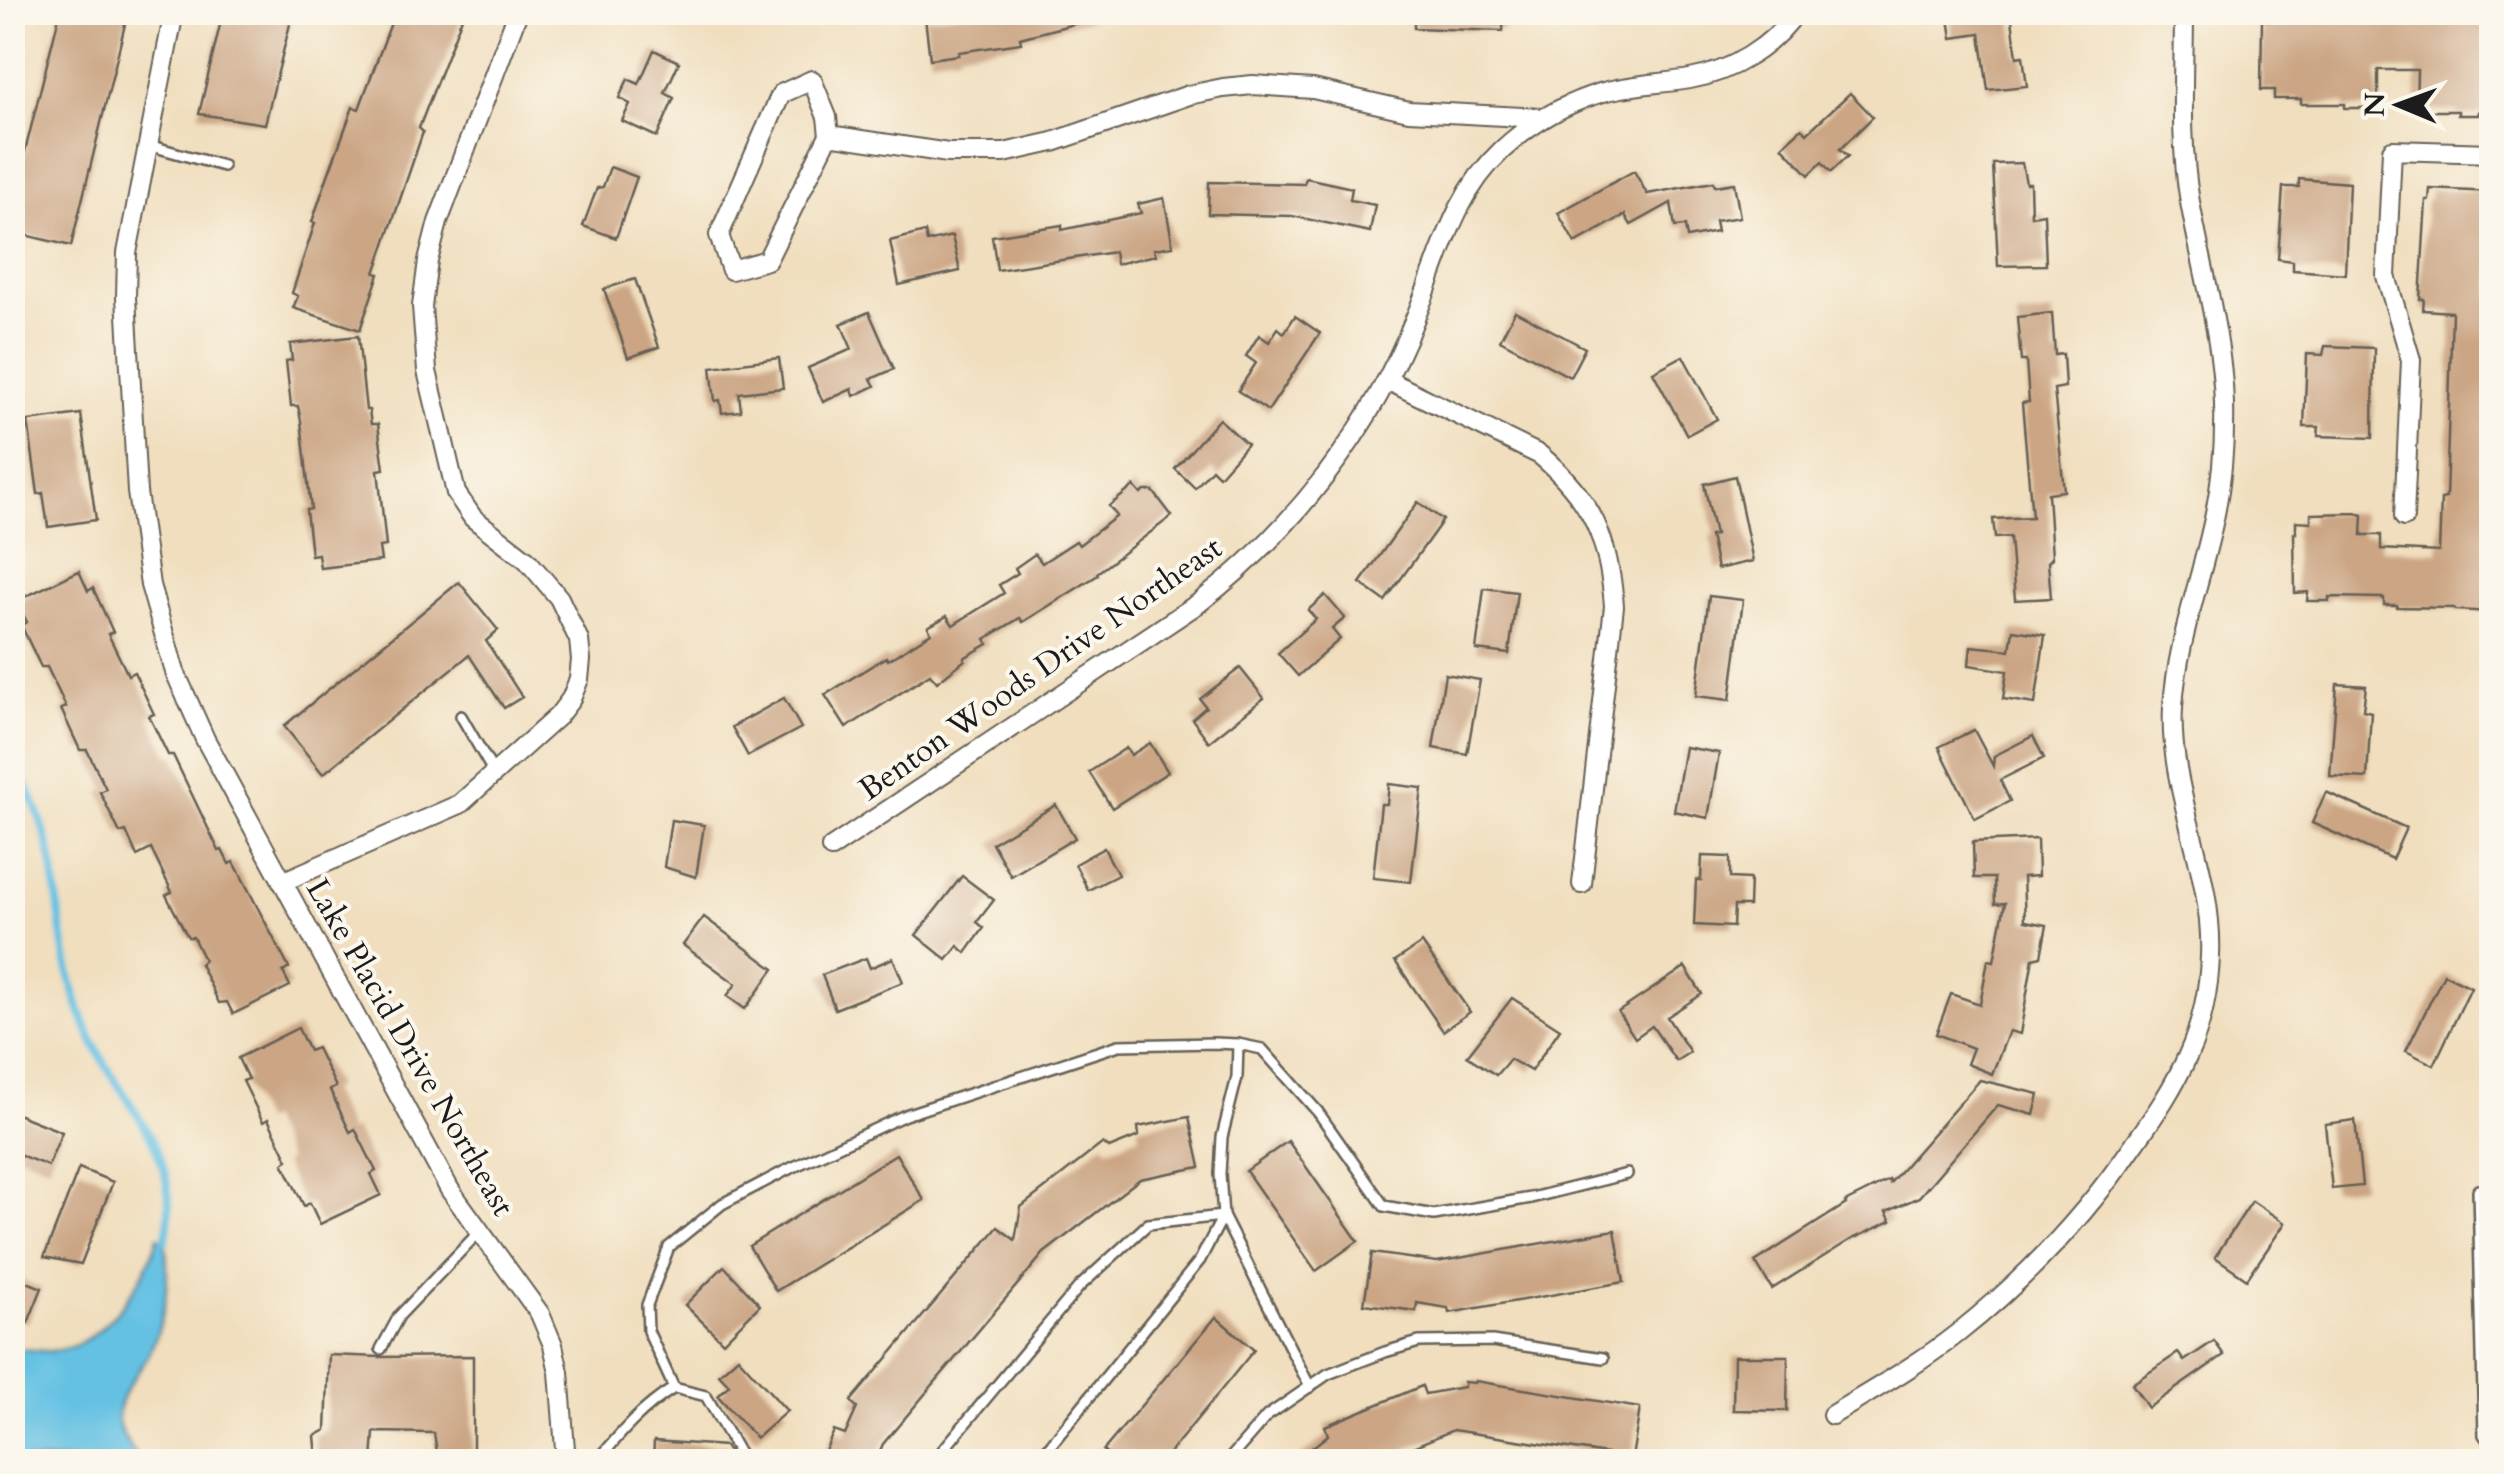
<svg xmlns="http://www.w3.org/2000/svg" width="2504" height="1474" font-family="Cardo,serif">
<style>
.water{fill:#65c1e3;stroke:#406e80;stroke-width:2.5}
.lines{fill:none;stroke-linecap:round;stroke-linejoin:round}
.stream{stroke:#65c1e3;stroke-width:8}
.building{fill:#cba584}
.service-casing{stroke:#666055;stroke-width:14}
.minor-casing{stroke:#666055;stroke-width:22}
.service{stroke:#fff;stroke-width:9}
.minor{stroke:#fff;stroke-width:18}
.labels{text-anchor:middle;stroke-width:8;stroke-linejoin:round;paint-order:stroke}
.street-label{font-size:32px;fill:#1c1c1c;stroke:#fbf7ec}
</style>
<rect width="100%" height="100%" fill="#fbf7ec"/>
<filter id="ink" filterUnits="userSpaceOnUse"><feTurbulence type="fractalNoise" baseFrequency=".01" numOctaves="2"/><feDisplacementMap in="SourceGraphic" scale="20" xChannelSelector="R" yChannelSelector="G"/><feConvolveMatrix kernelMatrix="1 2 1 2 8 2 1 2 1" color-interpolation-filters="sRGB"/></filter>
<filter id="wash" filterUnits="userSpaceOnUse"><feTurbulence type="fractalNoise" baseFrequency=".0048" numOctaves="4" result="noise"/><feDisplacementMap in="SourceGraphic" scale="40" xChannelSelector="R" yChannelSelector="G"/><feGaussianBlur stdDeviation="2.25" result="paint"/><feColorMatrix in="noise" values="0 0 0 0 0 0 0 0 0 0 0 0 0 0 0 0 0 1.4 0 .05"/><feComposite in="paint" operator="in"/></filter>
<g filter="url(#wash)">
<rect width="100%" height="100%" fill="#f0debe"/>
<!-- water -->
<path class="water" d="M158,1237L165,1241C170,1276 166,1317 151,1349C141,1372 117,1392 118,1420C119,1434 133,1449 139,1461H13V1349C26,1348 39,1352 51,1351C100,1350 147,1279 158,1237Z"/>
<g class="lines">
<!-- stream -->
<path class="stream" d="M12,758C31,791 46,828 53,866C61,920 64,973 85,1024C116,1101 187,1149 165,1241"/>
</g>
<g id="blocks">
<!-- building -->
<g class="building">
<path d="M60,12H128L71,246L12,232V203Z"/>
<path d="M223,12H293L265,124L199,114Z"/>
<path d="M395,12H464L419,128L423,132L375,273L379,274L360,330L293,308L298,296L292,293L315,223L312,222L327,178L353,107L359,109Z"/>
<path d="M967,12H1092L1093,19L1020,38L1021,43L959,52V55L930,59L925,18Z"/>
<path d="M1414,12H1504L1503,31L1414,28Z"/>
<path d="M1948,12H2011L2017,57L2023,56L2027,86L1988,90L1980,34L1952,38Z"/>
<path d="M2275,12H2447V18L2486,19L2485,49H2492V105H2487V113L2478,112V115H2458V111H2416L2417,70H2378V108H2345V104H2301V99H2274V90H2261L2262,20H2275Z"/>
<path d="M654,50L679,62L665,93L674,98L657,137L622,121L630,104L619,98L628,79L639,84Z"/>
<path d="M1850,93L1873,117L1840,149L1848,156L1831,172L1822,162L1809,175L1782,146L1802,128L1807,133Z"/>
<path d="M2022,163L2026,183H2030L2031,216L2044,214L2046,265L1998,266L1993,164Z"/>
<path d="M610,167L637,177L616,238L583,226L597,188L603,187Z"/>
<path d="M1634,171L1647,194L1713,182L1715,186L1734,183L1740,217L1715,221L1717,232L1687,238L1685,226L1675,227L1671,203L1631,225L1625,215L1575,243L1558,213Z"/>
<path d="M1306,178L1352,188L1350,200L1375,205L1370,232L1292,216L1208,214L1209,182L1304,184Z"/>
<path d="M2299,179L2349,183L2345,274L2293,270V261L2278,259L2283,187H2299Z"/>
<path d="M2430,189L2492,192V612L2456,610L2454,608L2397,607V605H2384V598L2329,597V601H2307L2308,592L2295,593L2294,533H2296V521L2311,522V514L2357,513L2363,515L2362,535H2381V549L2439,552L2441,499L2446,498L2452,312L2423,310L2424,299H2420L2426,200H2429Z"/>
<path d="M1164,198L1173,246L1154,249L1156,255L1116,264L1114,252L997,270L992,236L1062,225V230L1141,213L1138,204Z"/>
<path d="M925,232L927,242L952,236L960,271L899,285L890,241Z"/>
<path d="M635,279L659,347L628,358L604,289Z"/>
<path d="M1515,311L1585,348L1570,377L1500,340Z"/>
<path d="M869,312L894,369L871,379L875,386L854,396L852,389L823,402L808,368L852,349L841,324Z"/>
<path d="M2052,313L2055,355L2063,354L2065,387L2054,389L2064,491L2048,493L2052,558L2048,562L2051,598L2015,600L2010,537L1995,538L1993,519L2032,517L2022,403L2029,402L2026,361H2021L2017,317Z"/>
<path d="M1295,316L1320,333L1268,411L1238,391L1256,363L1246,356L1259,335L1269,342L1278,328L1284,333Z"/>
<path d="M358,336L366,410H369L371,424H378L384,469L378,470L386,546L379,547L381,561L320,568L318,554L311,555L306,510L311,509L301,421L298,406H291L286,361L292,360L290,344Z"/>
<path d="M2325,346L2374,348L2373,438L2318,436L2319,427H2304L2307,354L2323,355Z"/>
<path d="M1683,356L1717,419L1687,435L1653,372Z"/>
<path d="M779,358L783,388L739,393L741,411L722,413L720,400L715,401L711,367Z"/>
<path d="M81,414L96,520L48,527L43,493L38,494L28,421Z"/>
<path d="M1219,419L1247,444L1219,476L1212,469L1195,488L1175,469Z"/>
<path d="M1735,476L1753,561L1717,569L1710,536L1715,535L1704,484Z"/>
<path d="M1134,486L1141,494L1145,491H1153L1172,516L1097,573L1098,575L1023,622L1020,618L985,639L988,644L964,658L965,660L937,682L930,674L846,728L825,695L886,657L888,660L931,633L928,627L947,616L953,625L1004,593L999,585L1018,573L1015,568L1035,554L1042,563L1076,541L1079,545L1117,516L1109,506Z"/>
<path d="M1418,502L1443,520L1385,601L1360,583Z"/>
<path d="M79,571L88,591L93,588L113,632L108,634L128,675L134,672L154,714L149,716L168,755H173L219,851L222,850L229,864L234,862L289,968L283,972L290,986L233,1014L227,1002L219,1003L200,964L204,960L193,937H188L166,895L172,892L151,849L137,856L126,831L120,833L100,792L106,789L87,750H80L61,709L66,707L47,667H41L21,625L27,622L16,601Z"/>
<path d="M459,582L498,630L486,641L522,697L504,708L469,655L323,774L284,726Z"/>
<path d="M1484,588L1517,592L1509,654L1476,650Z"/>
<path d="M1325,595L1345,618L1332,629L1340,639L1298,676L1278,653L1316,619L1308,610Z"/>
<path d="M1709,596L1743,600L1730,700L1696,696Z"/>
<path d="M2013,630L2045,635L2035,704L2003,699L2007,671L1969,665L1971,646L2010,650Z"/>
<path d="M1240,668L1264,698L1209,742L1192,719L1206,707L1200,699Z"/>
<path d="M1445,674L1480,680L1467,754L1433,748Z"/>
<path d="M2337,684L2366,686L2363,710L2371,712L2367,778L2330,776Z"/>
<path d="M784,698L801,728L748,756L732,727Z"/>
<path d="M1974,730L1993,766L1994,756L2033,736L2044,758L2000,780L2010,801L1975,819L1939,747Z"/>
<path d="M1150,743L1168,772L1112,808L1089,772L1126,748L1131,755Z"/>
<path d="M1685,747L1719,753L1708,818L1674,811Z"/>
<path d="M1389,784L1422,788L1411,882L1373,878L1381,804H1387Z"/>
<path d="M2326,792L2406,828L2392,859L2312,823Z"/>
<path d="M1056,805L1075,838L1011,876L992,843Z"/>
<path d="M671,820L704,825L696,877L664,867Z"/>
<path d="M2037,839L2038,876L2023,877L2025,921L2047,925L2041,956L2033,958L2020,1034L2009,1031L1992,1074L1967,1064L1973,1048L1936,1034L1951,994L1980,1004L1988,960L1994,961L2005,903L1995,904L1994,878H1974L1973,842Z"/>
<path d="M1104,848L1118,875L1088,890L1075,864Z"/>
<path d="M1702,856L1730,857V878L1750,879L1749,906H1734L1733,927L1694,925L1696,880H1701Z"/>
<path d="M962,876L994,900L977,922L984,928L966,953L958,946L947,960L916,935Z"/>
<path d="M704,917L774,969L745,1009L727,996L736,984L683,945Z"/>
<path d="M1422,943L1470,1012L1443,1031L1395,961Z"/>
<path d="M866,958L870,968L893,958L903,982L835,1009L822,975Z"/>
<path d="M1685,967L1702,994L1667,1017L1690,1052L1676,1061L1652,1026L1635,1038L1618,1012Z"/>
<path d="M2444,974L2471,987L2434,1065L2406,1051Z"/>
<path d="M1512,998L1560,1029L1531,1071L1510,1059L1496,1075L1467,1056Z"/>
<path d="M298,1028L309,1051L317,1048L336,1087L330,1090L350,1132L355,1129L376,1171L371,1174L381,1195L320,1224L310,1203L304,1206L283,1163L288,1160L268,1119L263,1122L243,1081L248,1079L238,1058Z"/>
<path d="M1980,1080L2039,1094L2034,1115L1998,1105L1919,1197L1886,1212L1891,1221L1850,1240L1772,1289L1755,1262L1846,1204L1845,1202L1889,1180L1890,1183Z"/>
<path d="M12,1112L62,1132L48,1166L12,1152Z"/>
<path d="M1189,1117L1200,1167L1140,1179L1044,1253L883,1444L875,1462H820L834,1431L845,1435L857,1408L851,1401L998,1227L1015,1240L1021,1207L1103,1143L1109,1148L1139,1136L1138,1127Z"/>
<path d="M2355,1120L2362,1186L2332,1189L2325,1124Z"/>
<path d="M1288,1141L1358,1241L1316,1271L1246,1171Z"/>
<path d="M896,1154L924,1200L776,1291L749,1246Z"/>
<path d="M79,1168L113,1182L81,1264L44,1257Z"/>
<path d="M2252,1201L2285,1223L2247,1279L2215,1257Z"/>
<path d="M1615,1230L1624,1282L1449,1313L1448,1308L1417,1303L1416,1311L1364,1304L1372,1253L1437,1262Z"/>
<path d="M724,1266L760,1305L723,1342L685,1305Z"/>
<path d="M12,1276L42,1288L28,1323L12,1317Z"/>
<path d="M1216,1317L1254,1350L1162,1462H1115L1103,1451Z"/>
<path d="M2214,1341L2224,1355L2148,1408L2132,1384L2178,1353L2184,1361Z"/>
<path d="M329,1355L380,1357L473,1356V1452L437,1453L434,1433L374,1432L372,1462H323L317,1457L315,1436L326,1430Z"/>
<path d="M1734,1356H1788L1787,1411L1733,1410Z"/>
<path d="M738,1357L787,1411L756,1438L718,1396L729,1385L719,1374Z"/>
<path d="M1475,1381L1640,1408L1632,1458L1453,1430L1377,1462H1294L1328,1435L1325,1426L1422,1386L1425,1394L1464,1387V1382L1474,1383Z"/>
<path d="M654,1441L725,1446L734,1462H653Z"/>
</g>
</g>
</g>
<g filter="url(#ink)">
<use href="#blocks" fill-opacity="0" stroke="#666055" stroke-width="2.5"/>
<g class="lines">
<!-- service casing -->
<g class="service-casing">
<g id="service">
<path d="M148,145L223,166"/>
<path d="M461,716L494,773"/>
<path d="M1238,1044L1237,1077L1222,1137L1220,1174L1223,1216L1310,1387"/>
<path d="M2478,1190L2484,1435L2492,1445"/>
<path d="M381,1349L399,1316L480,1231"/>
<path d="M674,1388L706,1396L744,1462"/>
<path d="M597,1462C620,1433 642,1408 674,1388L648,1331L647,1305L669,1247L722,1204L785,1171L905,1115L1119,1045L1214,1043L1238,1044L1262,1049L1318,1112L1384,1206L1434,1215L1531,1198L1627,1174"/>
<path d="M933,1462L1079,1287L1148,1224L1223,1216L1200,1260L1037,1462"/>
<path d="M1227,1462L1267,1416L1328,1374L1385,1352L1419,1342L1492,1341L1603,1358"/>
</g>
</g>
<!-- minor casing -->
<g class="minor-casing">
<g id="minor">
<path d="M174,12L127,253L126,297L137,492L150,585L175,672L205,739L450,1190L540,1314L553,1345L559,1372L566,1462"/>
<path d="M829,135L827,117L812,80L781,94L719,235L731,270L767,260L829,135L948,153H1004L1053,142L1189,95L1223,88L1253,85L1313,89L1409,111L1543,118"/>
<path d="M1387,380L1540,455C1592,499 1609,539 1614,606L1582,884"/>
<path d="M2404,517L2411,360L2386,276L2392,150L2492,153"/>
<path d="M831,848L1199,603C1295,528 1371,430 1416,316C1441,256 1453,196 1502,150C1530,124 1564,104 1600,93C1629,84 1660,84 1690,79C1731,72 1772,47 1796,12"/>
<path d="M282,882L460,804L558,716L571,699L579,679L581,660L579,640L559,598L527,560L473,518L456,493L427,371L422,306L428,261L438,222L518,12"/>
<path d="M1832,1415C1875,1389 1919,1364 1958,1333C2026,1279 2086,1215 2135,1143C2155,1115 2174,1087 2188,1055C2202,1025 2209,988 2210,956C2214,871 2168,792 2173,707C2177,640 2202,579 2215,514C2222,479 2225,440 2224,404C2222,335 2202,269 2190,202C2179,139 2184,76 2184,12"/>
</g>
</g>
<!-- service -->
<use href="#service" class="service"/>
<!-- minor -->
<use href="#minor" class="minor"/>
</g>
</g>
<g class="labels">
<!-- street labels -->
<g class="street-label">
<text transform="translate(1040 668) rotate(-35)" y="11">Benton Woods Drive Northeast</text>
<text transform="translate(411 1047) rotate(60)" y="11">Lake Placid Drive Northeast</text>
</g>
</g>
<!-- margin -->
<rect width="2504" height="1474" fill="none" stroke="#fbf7ec" stroke-width="50"/>
<!-- north arrow -->
<g transform="translate(2399 105) rotate(271)" stroke="#fbf7ec" stroke-width="8" paint-order="stroke">
<path d="M0-8L18 38L0 25L-18 38Z" fill="#1c1c1c"/>
<text y="-15" font-size="28" font-weight="bold" text-anchor="middle" fill="#1c1c1c">N</text>
</g>
</svg>
